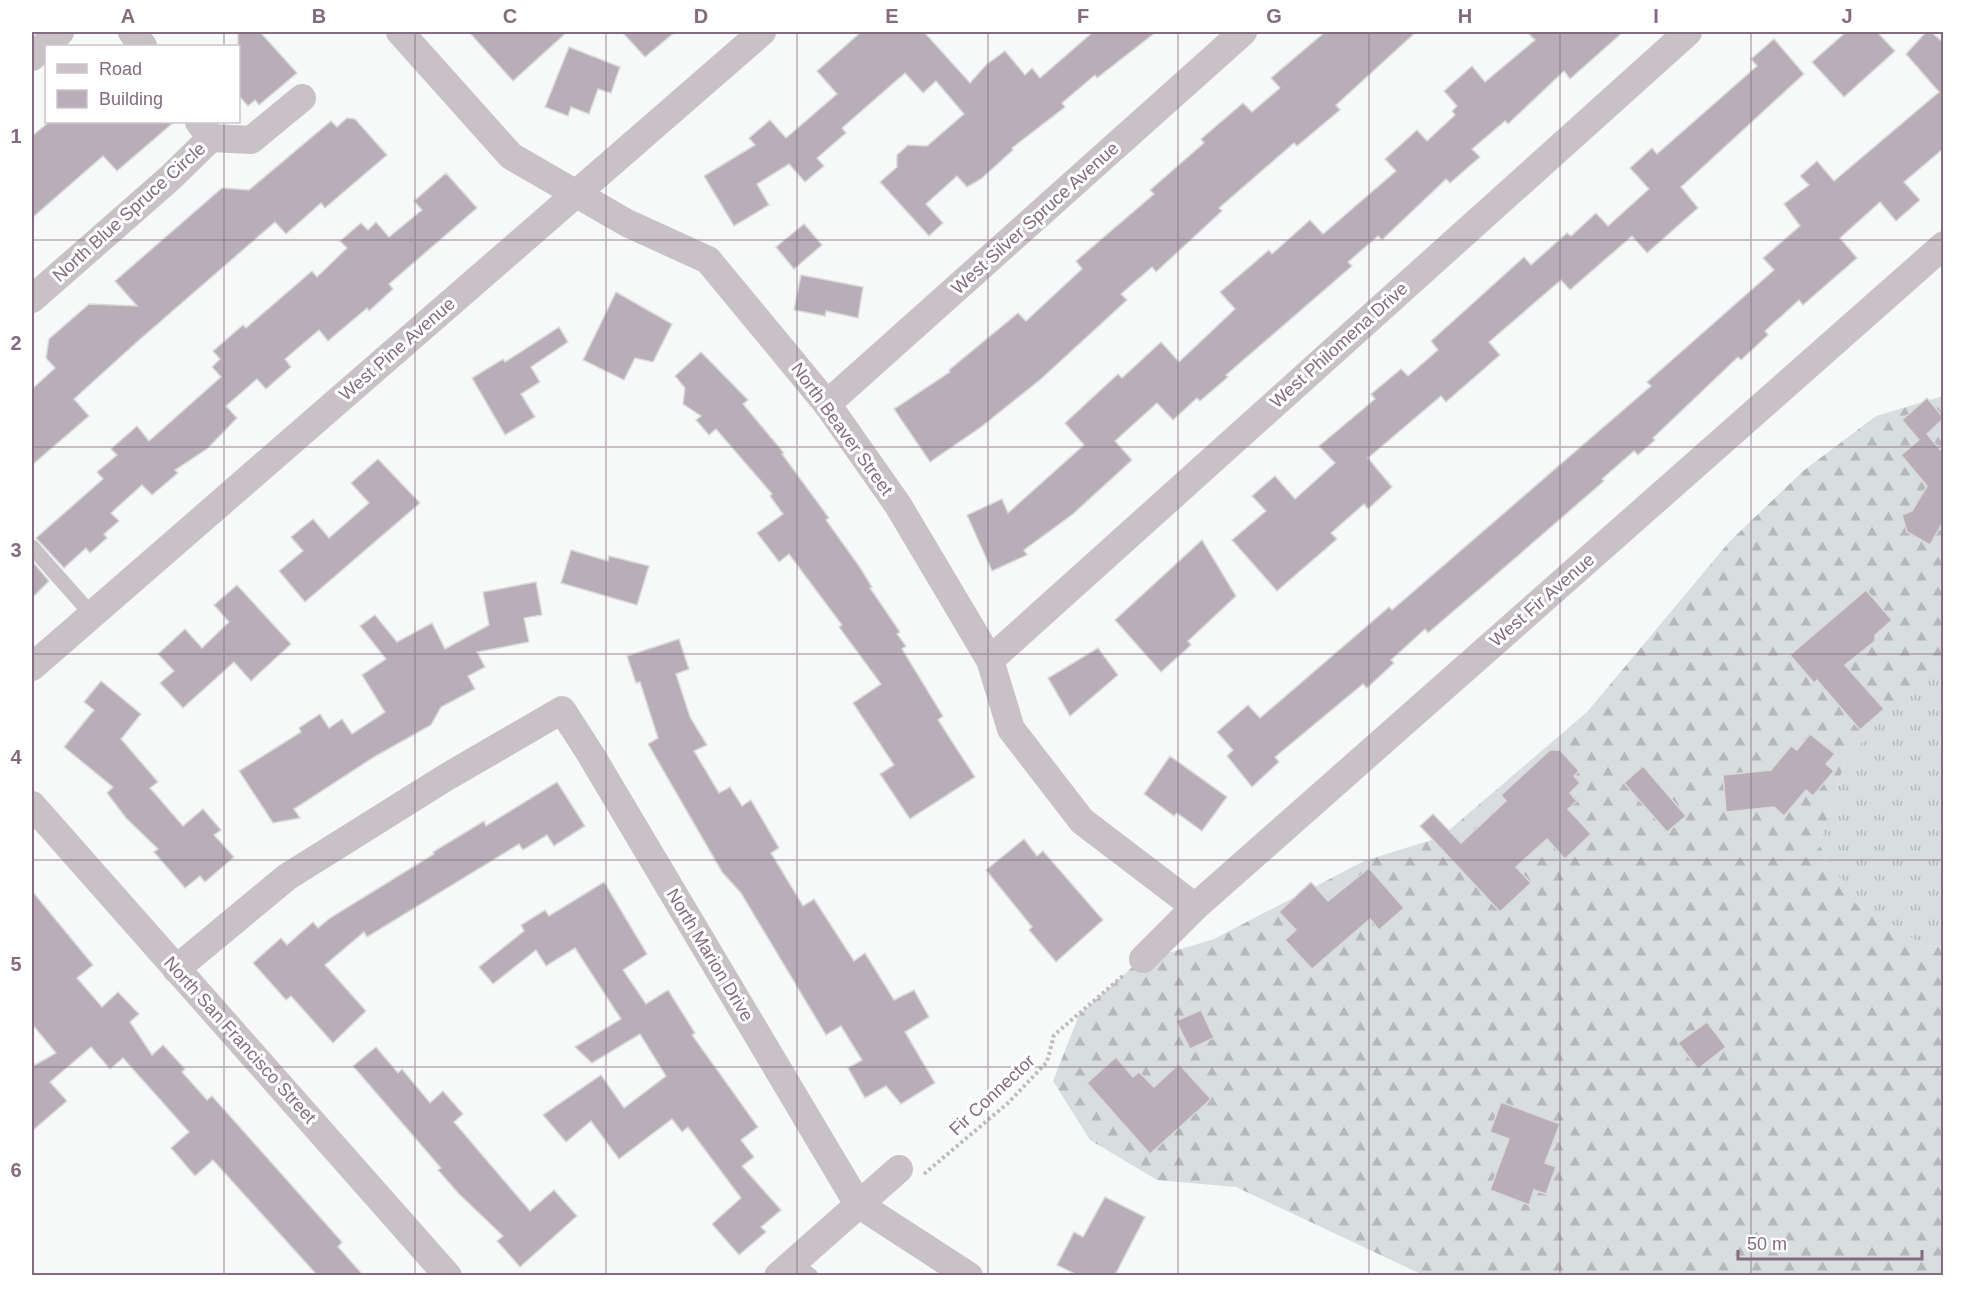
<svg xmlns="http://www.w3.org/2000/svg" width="1975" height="1307" font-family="Helvetica,sans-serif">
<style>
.grass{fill:url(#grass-tufts)}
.forest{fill:url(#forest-firs)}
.building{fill:#b9aeb7;stroke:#d9dada;stroke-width:1.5}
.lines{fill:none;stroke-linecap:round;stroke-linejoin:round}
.path{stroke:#c0bbbf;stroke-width:4;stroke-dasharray:3 3;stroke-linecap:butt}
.service{stroke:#c8c1c6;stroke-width:15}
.minor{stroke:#c8c1c6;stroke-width:28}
.grid{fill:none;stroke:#846b7f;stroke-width:1.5;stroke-opacity:0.55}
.labels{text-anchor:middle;stroke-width:6;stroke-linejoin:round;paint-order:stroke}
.street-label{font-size:18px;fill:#846b7f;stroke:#fff}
.neatline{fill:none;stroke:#846b7f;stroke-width:2}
.grid-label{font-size:20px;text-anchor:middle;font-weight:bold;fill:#846b7f}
</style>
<defs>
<pattern id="grass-tufts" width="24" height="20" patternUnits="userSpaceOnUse" patternTransform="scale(1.5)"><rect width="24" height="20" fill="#d8dddf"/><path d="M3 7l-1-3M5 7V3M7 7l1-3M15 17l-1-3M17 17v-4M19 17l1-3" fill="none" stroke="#b5b7ba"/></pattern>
<pattern id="forest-firs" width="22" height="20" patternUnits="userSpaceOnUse" patternTransform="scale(1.5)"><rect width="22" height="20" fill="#d8dddf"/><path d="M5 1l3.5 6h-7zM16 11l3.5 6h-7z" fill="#b5b7ba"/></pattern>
</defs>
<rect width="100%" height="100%" fill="#f7f9f8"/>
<!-- grass -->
<path class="grass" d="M1943,664V948L1922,944L1856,904L1819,845L1844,764L1900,695Z"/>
<!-- forest -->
<path class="forest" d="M1943,396V664L1900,696L1844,764L1819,845L1856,904L1922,944L1943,948V1275H1423L1236,1187L1157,1180L1090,1140L1053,1081L1079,1015L1138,962L1214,939L1364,861L1441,837L1587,712L1730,541L1803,471L1876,416Z"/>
<!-- building -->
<g class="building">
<path d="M238,32H260L297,73L259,105L255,100L248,106L238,95Z"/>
<path d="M469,32H567L513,81Z"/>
<path d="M622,32H675L645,57Z"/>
<path d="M861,32H924L970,83L986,65L1005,51L1025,75L1032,68L1040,78L1093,32H1156L1097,78L1095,75L1062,103L1065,107L1012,148L1013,150L981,179L967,187L957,176L926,204L943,223L929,236L880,182L897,167V155L908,145L927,146L964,114L936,81L923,93L905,73L842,128L846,133L817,158L824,166L805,182L789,164L757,184L769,205L734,226L704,176L755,145L749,138L770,120L786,138L837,94L817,71Z"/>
<path d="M1325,32H1416L1336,105L1340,110L1297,146L1294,143L1219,208L1222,211L1156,272L1152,267L1121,294L1127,300L1041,379L981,427L930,462L894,409L950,372L949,370L1018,313L1026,321L1082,269L1076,261L1154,194L1150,190L1204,143L1201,139L1243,103L1252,112L1280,88L1271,78Z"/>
<path d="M1527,32H1623L1570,79L1564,71L1508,124L1505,121L1472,149L1480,157L1450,183L1446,179L1382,240L1378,236L1348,262L1352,266L1226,375L1228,377L1200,401L1197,398L1173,420L1157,403L1115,441L1132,460L1073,514L1024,550L1027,555L992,571L967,515L1002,499L1008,513L1084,445L1065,423L1118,374L1122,378L1161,342L1179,362L1235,309L1220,292L1269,250L1272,254L1310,220L1323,234L1396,171L1385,159L1417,130L1427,141L1455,115L1452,111L1457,106L1444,91L1472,66L1485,82L1535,40Z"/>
<path d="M1846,32H1877L1895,51L1844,97L1812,62Z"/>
<path d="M1926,32H1931L1944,43V148L1904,182L1920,200L1896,221L1880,202L1840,238L1857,258L1803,305L1799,300L1765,331L1768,335L1741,360L1738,357L1653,438L1655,440L1638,455L1634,451L1602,479L1604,481L1491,579L1428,633L1425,629L1391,660L1394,663L1367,688L1363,684L1275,757L1279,762L1252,787L1227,756L1233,750L1217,732L1248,705L1260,718L1389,607L1392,610L1651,386L1647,382L1774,270L1763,258L1800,226L1784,204L1809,185L1800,176L1817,161L1834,181L1939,92L1906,54Z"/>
<path d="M1774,39L1804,74L1681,187L1698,208L1647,253L1632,236L1570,290L1561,280L1489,342L1500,355L1446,402L1441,396L1368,458L1392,487L1368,509L1364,504L1331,533L1337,539L1277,591L1232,540L1266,511L1252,496L1275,476L1295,499L1335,463L1319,446L1375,399L1371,394L1401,369L1408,376L1438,350L1431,341L1524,257L1531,265L1567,233L1571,236L1596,213L1608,226L1649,189L1630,168L1652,148L1657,154L1757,66L1751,59Z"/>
<path d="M569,47L620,67L611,93L598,89L589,114L571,107L568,116L545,107Z"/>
<path d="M347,118L355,119L387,155L325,208L321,203L286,234L275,222L138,341L74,399L89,416L32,465V389L55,368L46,358L49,339L89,304L137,306L115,281L222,188L249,190L331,121L337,127Z"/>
<path d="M49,122H174L117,171L103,156L32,218V136Z"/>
<path d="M446,173L477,208L389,284L393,289L369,311L367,308L328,341L319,330L285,359L291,367L266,389L257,379L226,406L237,418L207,449L175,470L178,473L152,495L142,485L111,513L119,521L104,534L107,538L90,553L86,548L64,568L36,538L103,479L97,472L117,455L111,449L137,426L149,441L221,377L212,367L220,359L213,351L243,325L246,328L312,271L317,277L347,248L340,241L361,223L368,230L376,222L389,237L422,210L414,201Z"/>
<path d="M804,224L822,245L794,269L776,247Z"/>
<path d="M801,275L863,287L858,318L826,311L825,316L794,310Z"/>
<path d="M616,292L672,324L653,362L635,358L624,380L583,360Z"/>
<path d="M559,327L568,342L531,367L540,382L521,394L535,417L505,435L472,378L503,359L505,362Z"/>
<path d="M701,352L748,400L743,404L784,453L782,454L829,518L826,520L859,566L872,587L870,588L900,632L897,634L906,646L902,649L943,716L938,720L975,777L910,819L880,774L894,765L853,703L881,684L839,627L842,625L789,554L779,562L757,533L783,514L770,496L772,494L716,429L709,435L696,420L701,416L683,404L685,388L675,376Z"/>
<path d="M1927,398L1944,418L1927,434L1944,454V520L1930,545L1907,532L1902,515L1912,511L1927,486L1901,455L1919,440L1902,420Z"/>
<path d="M378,459L420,503L305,602L279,571L303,551L291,537L313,519L329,538L369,503L351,483Z"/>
<path d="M1202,540L1236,596L1188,641L1191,645L1161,672L1115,620Z"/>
<path d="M571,550L608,561L609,556L649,566L637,605L561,583Z"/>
<path d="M32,561L49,581L32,598Z"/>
<path d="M536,582L542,615L524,618L529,642L477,652L485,667L468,676L475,689L441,707L431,725L374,757L294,809L300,818L273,823L239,771L301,732L299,728L320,714L329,728L342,719L352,734L385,712L362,675L386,659L360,626L375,615L397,642L432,623L445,649L489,625L483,592Z"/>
<path d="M237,585L291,644L251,681L234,662L183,708L160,683L174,671L158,654L185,629L202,648L229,622L214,605Z"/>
<path d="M1866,590L1892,620L1875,635V641L1845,665L1884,709L1860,730L1817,680L1814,683L1790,655Z"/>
<path d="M679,639L689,669L676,674L690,717L707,745L694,751L719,793L730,787L742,806L751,800L779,848L771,853L803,906L814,899L854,961L865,953L894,1000L914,990L929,1017L905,1032L935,1083L901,1104L886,1086L865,1098L848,1068L862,1060L841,1026L826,1035L741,893L722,872L648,744L658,738L640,682L636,683L627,656Z"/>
<path d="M1098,648L1118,675L1070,716L1048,678Z"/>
<path d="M101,681L141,714L121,739L158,782L150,788L183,826L203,809L221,830L214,835L234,857L205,882L200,876L185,888L154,852L158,849L126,818L107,793L113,787L64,747L94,710L84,702Z"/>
<path d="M1810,734L1835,754L1826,764L1834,771L1813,796L1806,790L1784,816L1774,807L1726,812L1723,775L1771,770L1791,746L1797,750Z"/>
<path d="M1550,750H1560L1579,771L1574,776L1580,783L1570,793L1577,801L1568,809L1591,834L1565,859L1547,839L1516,867L1531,883L1500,912L1420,826L1433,814L1461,843L1506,801L1501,795Z"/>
<path d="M1170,756L1227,797L1202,831L1177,813L1174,816L1144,794Z"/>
<path d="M1643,766L1686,816L1667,832L1624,783Z"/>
<path d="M557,782L585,826L554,846L547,835L523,850L519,844L367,937L364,932L325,965L366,1011L333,1043L291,996L286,1000L253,963L281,938L287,945L313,922L318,928L330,918L434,854L433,852L484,821L486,826Z"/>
<path d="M1024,839L1037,856L1043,851L1103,920L1056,962L1029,930L1032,927L986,870Z"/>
<path d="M1369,868L1404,908L1379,930L1370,919L1312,969L1285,940L1296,930L1279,912L1311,882L1328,901Z"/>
<path d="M604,882L647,954L623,970L646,1004L668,990L695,1033L692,1035L758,1127L741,1140L754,1157L742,1166L781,1210L761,1227L766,1232L739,1255L712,1224L741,1198L688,1127L682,1132L672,1119L619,1159L591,1121L566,1142L543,1115L601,1075L624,1108L666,1076L640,1034L592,1063L575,1047L621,1019L575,948L546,966L536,950L493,984L479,967L524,931L521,925L545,910L549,916Z"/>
<path d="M32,891L93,965L77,978L102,1007L118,992L139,1014L130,1022L152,1055L163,1045L185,1069L182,1072L207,1100L212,1096L342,1242L338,1247L363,1275H317L213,1160L195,1176L171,1148L189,1132L123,1058L110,1069L91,1047L50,1082L67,1101L32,1131V1060L35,1065L56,1053L32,1024Z"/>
<path d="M1201,1010L1214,1038L1190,1049L1176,1021Z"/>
<path d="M1707,1022L1726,1047L1698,1069L1678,1043Z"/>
<path d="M376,1047L398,1073L402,1069L430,1103L443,1091L463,1114L454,1122L530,1211L554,1190L577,1216L520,1267L497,1241L503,1236L459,1194L438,1170L441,1168L353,1066Z"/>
<path d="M1116,1057L1133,1077L1139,1072L1154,1087L1179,1064L1211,1099L1150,1154L1087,1083Z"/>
<path d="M1501,1102L1560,1124L1545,1163L1556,1167L1546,1194L1534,1190L1529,1205L1490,1190L1509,1139L1490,1132Z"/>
<path d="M1105,1197L1145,1217L1115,1275H1077L1057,1265L1074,1232L1083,1237Z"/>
</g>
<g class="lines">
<!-- path -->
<path class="path" d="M924,1174L1008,1103L1047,1062L1054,1035L1124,975"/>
<!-- service -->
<g class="service">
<path d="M32,547L92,615"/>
<path d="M793,1262L811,1276"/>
</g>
<!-- minor -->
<g class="minor">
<path d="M132,32L143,46"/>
<path d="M400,32L511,156L627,223L708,260L827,404L898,505L990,660L1011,729L1082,821L1195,907"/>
<path d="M32,57L60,32"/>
<path d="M211,138L251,140L302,98"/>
<path d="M32,299L170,178L211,138L199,122"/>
<path d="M827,404L1243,32"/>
<path d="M990,660L1688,32"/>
<path d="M32,667L762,32"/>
<path d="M32,805L448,1276"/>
<path d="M1143,959L1195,907L1944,245"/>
<path d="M176,969L287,877L445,778L562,710L591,755L858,1204L969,1276"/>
<path d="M778,1276L899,1169"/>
</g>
</g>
<!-- grid -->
<path class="grid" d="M224,32V46M415,32V1276M606,32V1276M797,32V1276M988,32V1276M1178,32V1276M1369,32V1276M1560,32V1276M1751,32V1276M224,122V1276M32,240H1944M32,447H1944M32,654H1944M32,860H1944M32,1067H1944"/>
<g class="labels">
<!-- street labels -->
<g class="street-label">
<text transform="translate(129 212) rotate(-42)" y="6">North Blue Spruce Circle</text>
<text transform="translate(1035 218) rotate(-42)" y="6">West Silver Spruce Avenue</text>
<text transform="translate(1339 345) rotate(-42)" y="6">West Philomena Drive</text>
<text transform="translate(397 349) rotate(-41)" y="6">West Pine Avenue</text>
<text transform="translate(842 429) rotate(54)" y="6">North Beaver Street</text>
<text transform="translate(1542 600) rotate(-41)" y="6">West Fir Avenue</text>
<text transform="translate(710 955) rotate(59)" y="6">North Marion Drive</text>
<text transform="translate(240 1040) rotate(48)" y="6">North San Francisco Street</text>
<text transform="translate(992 1095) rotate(-43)" y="6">Fir Connector</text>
</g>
</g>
<!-- border -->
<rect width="1975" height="1307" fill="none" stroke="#ffffff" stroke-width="66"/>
<!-- legend -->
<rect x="45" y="45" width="195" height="78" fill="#ffffff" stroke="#cec4cc" stroke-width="1.5"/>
<rect x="57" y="64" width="30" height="9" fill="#c8c1c6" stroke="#cec4cc" stroke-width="1.5"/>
<text x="99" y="75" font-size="18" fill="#846b7f">Road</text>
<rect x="57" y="90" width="30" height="18" fill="#b9aeb7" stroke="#cec4cc" stroke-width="1.5"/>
<text x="99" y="105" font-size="18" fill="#846b7f">Building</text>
<!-- scale -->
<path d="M1738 1250v9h184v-9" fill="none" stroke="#846b7f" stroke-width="3"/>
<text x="1747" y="1250" font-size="18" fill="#846b7f" stroke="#ffffff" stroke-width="4.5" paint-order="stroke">50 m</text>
<rect x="33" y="33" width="1909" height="1241" class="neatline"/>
<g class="grid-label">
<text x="128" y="23">A</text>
<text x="319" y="23">B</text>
<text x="510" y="23">C</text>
<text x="701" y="23">D</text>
<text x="892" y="23">E</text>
<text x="1083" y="23">F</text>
<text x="1274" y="23">G</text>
<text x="1465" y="23">H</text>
<text x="1656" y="23">I</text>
<text x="1847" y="23">J</text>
<text x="16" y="143">1</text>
<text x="16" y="350">2</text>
<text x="16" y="557">3</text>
<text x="16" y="764">4</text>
<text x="16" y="971">5</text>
<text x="16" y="1177">6</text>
</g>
</svg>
